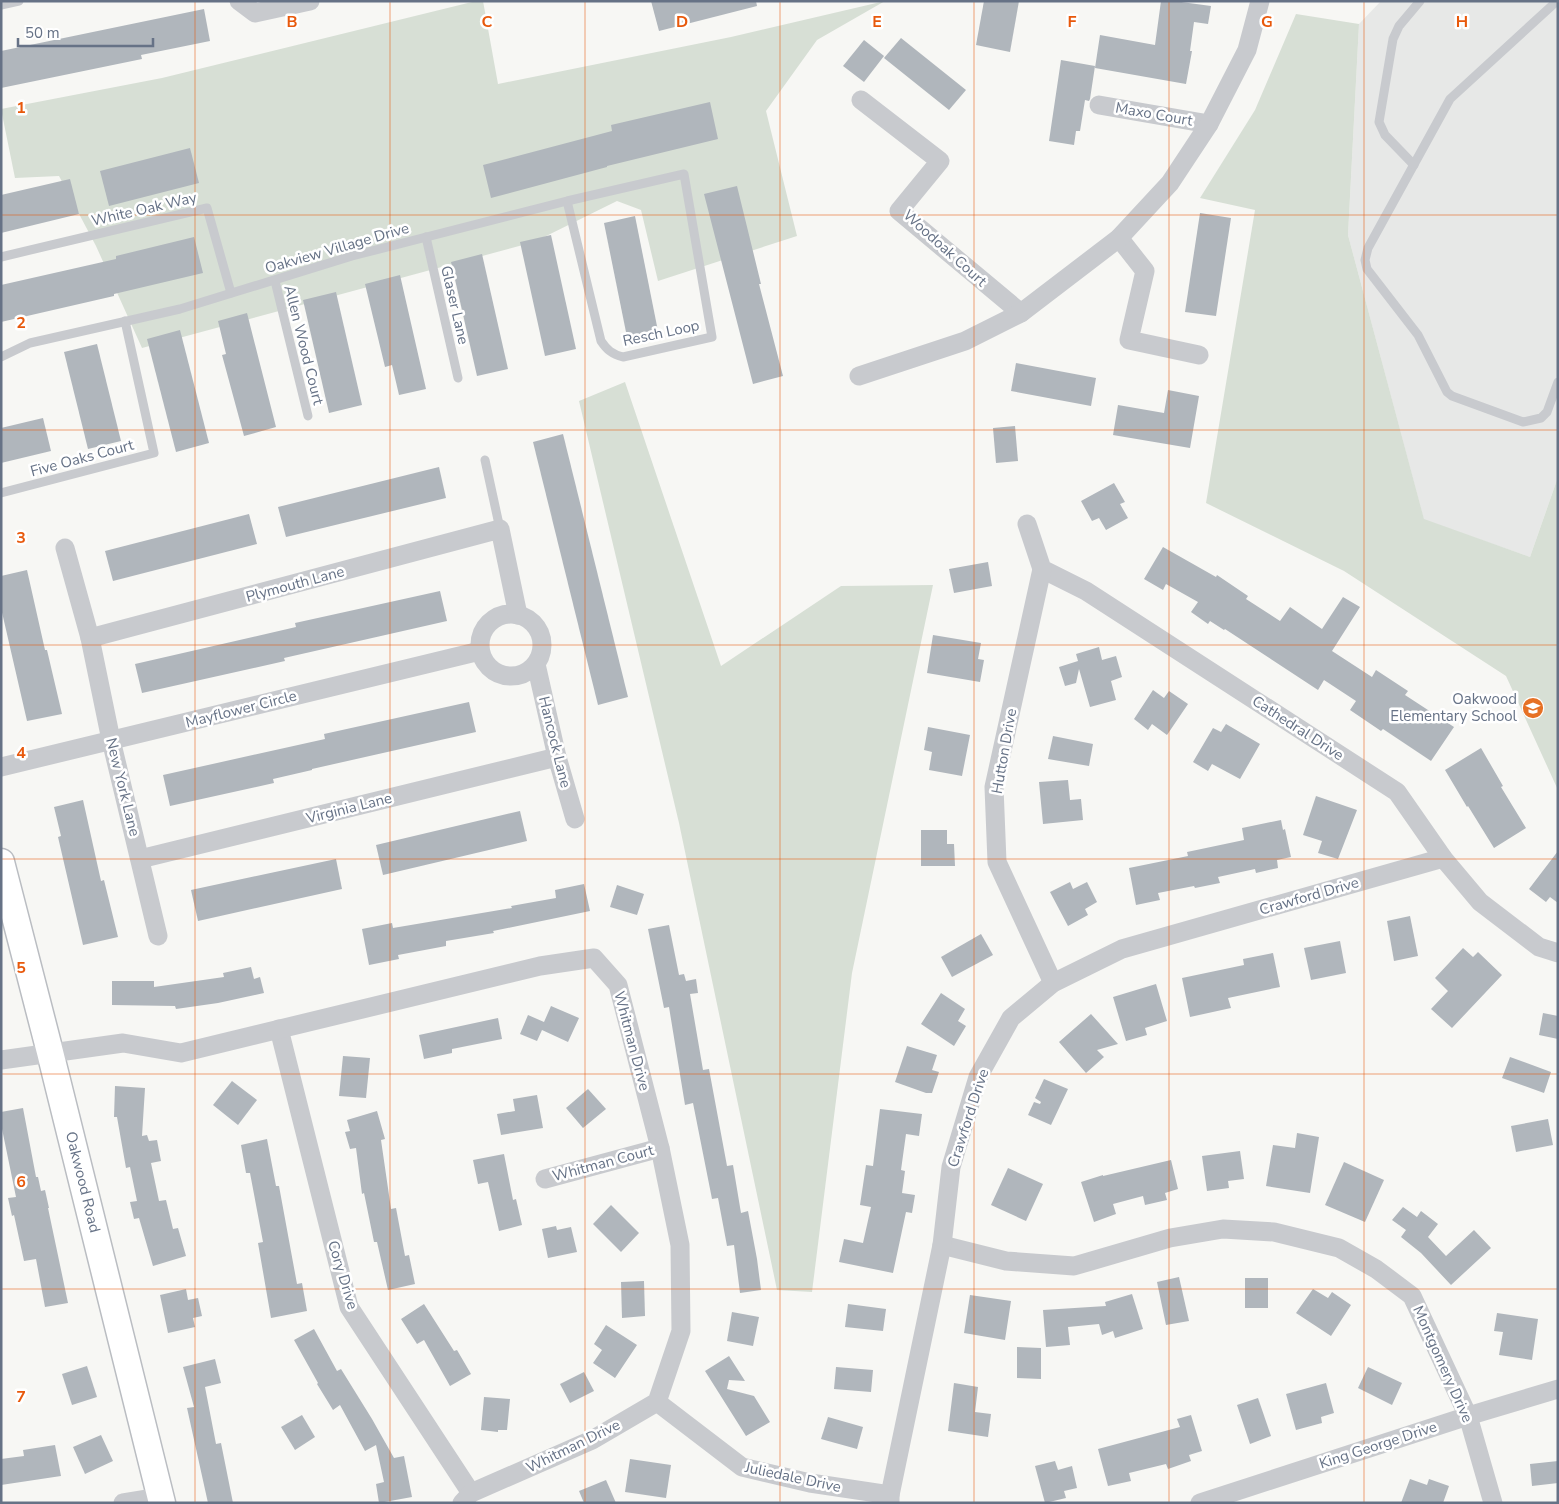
<svg xmlns="http://www.w3.org/2000/svg" width="1559" height="1504" font-family="'Nunito Sans',sans-serif">
<style>
.built{fill:#e7e8e7}
.green{fill:#d7dfd5}
.building{fill:#b0b6bc}
.lines{fill:none;stroke-linecap:round;stroke-linejoin:round}
.secondary-casing{stroke:#babdc2;stroke-width:29}
.lane{stroke:#c8cace;stroke-width:9}
.street{stroke:#c8cace;stroke-width:19}
.secondary{stroke:#fff;stroke-width:26}
.grid{fill:none;stroke:#e8590c;stroke-width:1;stroke-opacity:0.55}
.labels{text-anchor:middle;stroke-width:5;stroke-linejoin:round;paint-order:stroke}
.street-label{font-size:15px;fill:#667286;stroke:#fff}
.poi-label{font-size:15px;fill:#667286;stroke:#fff;text-anchor:end}
.grid-label{font-size:16px;text-anchor:middle;font-weight:bold;fill:#e8590c;stroke:#fff;stroke-width:5;stroke-linejoin:round;paint-order:stroke}
</style>
<rect width="100%" height="100%" fill="#f7f7f4"/>
<!-- built -->
<path class="built" d="M1381,1H1558V477L1530,557L1424,520L1348,235L1359,24Z"/>
<!-- green -->
<g class="green">
<path d="M476,1H483L498,84L731,37L885,1L817,40L766,111L797,236L658,281L641,210L617,201L534,242L142,348L96,246L59,176L15,178L1,109L162,78Z"/>
<path d="M1296,14L1359,24L1348,235L1424,519L1530,557L1558,477V790L1506,676L1344,571L1206,503L1255,210L1200,198L1255,110Z"/>
<path d="M625,382L721,666L841,586L933,585L852,973L812,1292L777,1290L679,823L579,401Z"/>
</g>
<!-- building -->
<g class="building">
<path d="M651,1H756L757,6L659,31Z"/>
<path d="M984,1H1019L1010,52L976,45Z"/>
<path d="M1161,1H1174L1211,6L1208,24L1194,22L1190,51H1192L1186,84L1095,68L1100,35L1155,45Z"/>
<path d="M204,9L210,41L141,55L142,59L1,88V51Z"/>
<path d="M901,38L966,90L949,110L884,58Z"/>
<path d="M864,40L884,56L864,82L843,66Z"/>
<path d="M1061,60L1095,66L1090,99L1089,101L1085,100L1080,131H1076L1074,145L1049,141Z"/>
<path d="M710,102L718,139L607,166V167L491,198L483,165L612,131L611,125Z"/>
<path d="M190,148L199,183L109,206L100,171Z"/>
<path d="M70,179L79,214L1,233V195Z"/>
<path d="M737,186L761,284H759L783,376L753,384L704,194Z"/>
<path d="M1200,213L1231,218L1216,316L1185,312Z"/>
<path d="M635,216L658,331L627,337L604,223Z"/>
<path d="M551,235L576,349L545,356L520,242Z"/>
<path d="M194,237L203,273L114,294V296L1,322V285L116,259V256Z"/>
<path d="M482,254L508,369L477,376L451,262Z"/>
<path d="M400,275L426,389L399,395L392,365L385,367L365,284Z"/>
<path d="M336,292L362,405L329,413L303,300Z"/>
<path d="M247,313L276,427L244,436L222,355L226,354L218,321Z"/>
<path d="M180,330L209,443L176,452L147,339Z"/>
<path d="M97,344L121,441L88,449L64,352Z"/>
<path d="M1016,363L1096,378L1091,406L1011,391Z"/>
<path d="M1168,390L1199,396L1190,448L1113,435L1118,405L1164,413Z"/>
<path d="M43,418L51,451L1,463V428Z"/>
<path d="M1015,426L1018,461L996,463L993,428Z"/>
<path d="M563,434L628,697L598,705L533,442Z"/>
<path d="M439,467L446,498L286,537L278,507Z"/>
<path d="M1114,483L1125,502L1120,504L1128,518L1106,530L1099,518L1092,521L1081,501Z"/>
<path d="M249,514L257,544L113,581L105,551Z"/>
<path d="M1163,547L1216,577L1217,575L1248,596L1246,599L1280,621L1290,607L1322,629L1343,597L1360,607L1332,651L1372,677L1376,670L1408,691L1405,695L1454,727L1431,761L1383,729L1381,731L1350,710L1356,701L1324,680L1318,690L1225,629L1224,630L1210,621L1208,624L1191,612L1198,602L1166,584L1163,590L1144,579Z"/>
<path d="M988,562L992,586L954,593L949,569Z"/>
<path d="M27,570L45,650H47L62,714L27,721L1,608V576Z"/>
<path d="M440,591L447,621L284,658L285,661L142,693L135,664L296,627L295,623Z"/>
<path d="M933,635L981,643L978,659L984,660L980,682L927,673Z"/>
<path d="M1099,647L1102,660L1116,656L1122,677L1111,681L1116,700L1090,707L1079,669L1076,683L1065,686L1059,667L1078,661L1076,654Z"/>
<path d="M1153,690L1164,698L1169,691L1188,704L1167,735L1152,724L1148,730L1134,719Z"/>
<path d="M469,702L476,732L312,769V770L273,779L274,783L170,806L163,775L325,739L324,734Z"/>
<path d="M1226,724L1260,744L1240,779L1212,764L1208,771L1193,762L1213,728L1221,732Z"/>
<path d="M928,727L970,735L962,776L929,770L932,752L924,750Z"/>
<path d="M1053,736L1093,744L1089,766L1048,759Z"/>
<path d="M1481,748L1503,786L1501,787L1526,828L1494,848L1468,806L1467,807L1445,770Z"/>
<path d="M1068,780L1070,800L1081,799L1083,820L1043,824L1039,782Z"/>
<path d="M1316,796L1357,810L1338,859L1318,853L1322,841L1303,835Z"/>
<path d="M83,800L101,881L104,880L118,937L83,945L58,837L61,836L54,807Z"/>
<path d="M520,811L527,841L383,875L376,845Z"/>
<path d="M1281,820L1283,830L1285,829L1291,857L1277,860L1278,868L1256,873L1255,869L1218,877L1220,883L1195,888L1194,886L1158,893L1160,900L1136,905L1129,868L1188,856L1187,852L1244,840L1242,828Z"/>
<path d="M921,830H947V844H954L955,866H921Z"/>
<path d="M1558,851V903L1550,897L1546,902L1529,889Z"/>
<path d="M336,859L342,889L198,921L191,890Z"/>
<path d="M1070,882L1073,889L1087,882L1097,902L1085,909L1088,915L1068,926L1050,892Z"/>
<path d="M584,884L590,911L493,931L494,933L446,941V946L398,955L399,959L369,965L362,929L392,923L393,928L512,908L511,906L556,898L555,890Z"/>
<path d="M617,885L644,894L637,915L610,907Z"/>
<path d="M1410,916L1418,956L1394,961L1387,921Z"/>
<path d="M669,925L679,975L684,974L686,981L696,979L698,993L690,994L703,1070L709,1069L727,1166L733,1165L741,1213L748,1211L757,1259L761,1290L740,1293L734,1245L727,1246L718,1198L712,1199L693,1103L685,1105L669,1007L664,1008L648,929Z"/>
<path d="M981,934L993,955L952,977L941,957Z"/>
<path d="M1340,941L1346,973L1311,980L1304,948Z"/>
<path d="M1463,948L1473,957L1478,952L1502,975L1452,1028L1431,1009L1448,991L1435,978Z"/>
<path d="M1273,953L1280,987L1228,998L1231,1008L1190,1017L1182,978L1244,965L1243,959Z"/>
<path d="M251,967L254,979L260,977L264,993L218,1003L176,1009L175,1006L112,1005V981H154V987L224,977L223,973Z"/>
<path d="M1156,984L1167,1021L1145,1028L1147,1035L1126,1041L1113,997Z"/>
<path d="M941,993L965,1009L958,1021L966,1026L954,1046L921,1024Z"/>
<path d="M551,1006L579,1018L568,1042L542,1030L537,1041L520,1034L528,1015L544,1022Z"/>
<path d="M1543,1013L1558,1016V1039L1539,1035Z"/>
<path d="M1091,1014L1118,1044L1097,1050L1104,1057L1086,1073L1059,1042Z"/>
<path d="M498,1018L502,1039L452,1049V1053L424,1059L419,1035Z"/>
<path d="M907,1046L937,1055L932,1070L939,1072L932,1093H926L895,1082Z"/>
<path d="M343,1056L370,1058L366,1098L339,1096Z"/>
<path d="M1510,1057L1551,1072L1544,1093L1502,1078Z"/>
<path d="M1044,1079L1068,1089L1051,1125L1028,1115L1034,1102L1040,1104L1041,1102L1035,1098Z"/>
<path d="M232,1081L257,1100L238,1125L213,1105Z"/>
<path d="M115,1086L145,1088L142,1136L147,1135L149,1141L157,1140L161,1161L151,1163L159,1201L166,1200L173,1229L178,1228L186,1256L153,1266L139,1218L134,1219L130,1202L137,1201L130,1167L126,1168L117,1117H114Z"/>
<path d="M588,1089L606,1109L583,1128L566,1108Z"/>
<path d="M537,1095L543,1128L501,1135L497,1114L515,1111L513,1099Z"/>
<path d="M23,1108L36,1177H38L41,1191L45,1190L49,1208H48L68,1303L45,1307L36,1259L24,1261L14,1215L12,1216L8,1198L16,1197L1,1124V1112Z"/>
<path d="M880,1109L922,1114L919,1136L906,1134L901,1170L905,1171L902,1193L915,1195L912,1213L906,1212L893,1273L839,1262L844,1239L863,1243L871,1207L860,1205L866,1165L873,1166Z"/>
<path d="M377,1111L385,1139L381,1140L391,1209L396,1208L405,1256L409,1255L415,1284L388,1290L377,1242H374L364,1193L362,1194L356,1148L350,1149L345,1132L350,1131L347,1120Z"/>
<path d="M1548,1119L1553,1145L1516,1152L1511,1126Z"/>
<path d="M1297,1133L1319,1137L1310,1193L1266,1186L1273,1145L1295,1148Z"/>
<path d="M267,1139L276,1186H279L297,1284L302,1283L307,1311L271,1318L258,1243L263,1242L250,1173H246L241,1145Z"/>
<path d="M1240,1151L1244,1179L1228,1181L1229,1188L1207,1191L1202,1156Z"/>
<path d="M504,1154L513,1200L516,1199L522,1225L499,1231L488,1182L478,1184L473,1160Z"/>
<path d="M1171,1160L1178,1189L1165,1193L1167,1200L1145,1205L1143,1196L1113,1204L1116,1214L1094,1222L1081,1182L1103,1175V1176Z"/>
<path d="M1344,1162L1384,1180L1365,1222L1325,1205Z"/>
<path d="M1008,1168L1043,1184L1026,1221L991,1205Z"/>
<path d="M611,1205L639,1233L621,1252L593,1224Z"/>
<path d="M1403,1207L1417,1217L1421,1211L1438,1224L1428,1237L1446,1256L1474,1230L1491,1248L1451,1285L1421,1253L1401,1237L1406,1230L1392,1220Z"/>
<path d="M556,1226L557,1230L571,1227L577,1252L548,1258L542,1229Z"/>
<path d="M1179,1277L1189,1321L1166,1325L1157,1282Z"/>
<rect x="1245" y="1278" width="23" height="30"/>
<path d="M644,1281L645,1316L622,1318L621,1282Z"/>
<path d="M186,1289L188,1300L198,1298L202,1316L193,1318L195,1327L168,1333L160,1295Z"/>
<path d="M1313,1289L1328,1298L1332,1292L1351,1305L1331,1336L1296,1313Z"/>
<path d="M1132,1294L1143,1329L1115,1338L1113,1331L1102,1335L1099,1324L1068,1327L1070,1345L1046,1347L1043,1310L1106,1306L1105,1302Z"/>
<path d="M970,1295L1011,1301L1005,1340L964,1333Z"/>
<path d="M424,1304L454,1351L457,1350L471,1374L450,1386L424,1340L417,1344L401,1319Z"/>
<path d="M848,1304L886,1309L883,1331L845,1327Z"/>
<path d="M732,1312L759,1317L753,1346L727,1341Z"/>
<path d="M1497,1313L1538,1319L1532,1360L1499,1355L1503,1332L1494,1331Z"/>
<path d="M606,1325L637,1345L615,1378L593,1363L602,1350L594,1344Z"/>
<path d="M314,1329L337,1371L341,1369L372,1419L394,1458L404,1456L412,1497L379,1503L376,1484L384,1482L376,1445L365,1451L340,1405L333,1410L317,1384L318,1383L294,1340Z"/>
<path d="M1017,1347L1041,1348V1379L1017,1378Z"/>
<path d="M729,1356L745,1381L729,1380L727,1389L754,1396L770,1422L746,1436L705,1371Z"/>
<path d="M215,1359L221,1383L205,1387L216,1444L221,1443L233,1503H208L187,1408L194,1407L183,1367Z"/>
<path d="M87,1366L97,1397L72,1405L62,1374Z"/>
<path d="M836,1367L873,1370L871,1392L834,1389Z"/>
<path d="M1368,1367L1402,1383L1392,1405L1358,1388Z"/>
<path d="M584,1372L594,1391L570,1403L560,1384Z"/>
<path d="M954,1383L978,1387L975,1412L991,1414L988,1437L948,1431Z"/>
<path d="M1326,1383L1334,1413L1321,1417L1322,1423L1296,1430L1286,1394Z"/>
<path d="M484,1397L510,1399L507,1430H498V1432L481,1430Z"/>
<path d="M1258,1398L1271,1436L1250,1444L1237,1405Z"/>
<path d="M302,1415L315,1437L295,1450L281,1427Z"/>
<path d="M1191,1415L1202,1451L1189,1455L1191,1461L1168,1469L1166,1464L1129,1473L1131,1481L1108,1486L1098,1449L1180,1427L1177,1419Z"/>
<path d="M828,1417L863,1427L857,1449L821,1439Z"/>
<path d="M101,1435L113,1461L85,1474L73,1447Z"/>
<path d="M55,1445L61,1476L1,1485V1459L24,1456L23,1450Z"/>
<path d="M630,1459L671,1465L666,1498L625,1492Z"/>
<path d="M1055,1461L1058,1470L1072,1466L1077,1488L1064,1491L1066,1498L1045,1503L1035,1466Z"/>
<path d="M1558,1461V1483L1532,1486L1530,1464Z"/>
<path d="M1410,1479L1427,1485L1429,1479L1449,1486L1443,1503H1401Z"/>
<path d="M606,1480L616,1503H584L579,1491Z"/>
</g>
<g class="lines">
<!-- secondary casing -->
<g class="secondary-casing">
<path id="secondary" d="M1,862L50,1052L162,1503"/>
</g>
<!-- lane -->
<g class="lane">
<path d="M1557,1L1450,99L1368,248L1365,260L1367,269L1418,335L1447,392L1452,396L1523,422L1541,418L1547,412L1558,382"/>
<path d="M1,5L19,1"/>
<path d="M1414,165L1385,135L1379,122L1393,39L1399,26L1420,1"/>
<path d="M426,237L458,378"/>
<path d="M1,257L207,208L231,293"/>
<path d="M275,281L308,416"/>
<path d="M1,357L30,343L180,309L352,256L567,201L684,174L712,337L623,357C612,354 607,350 601,341L567,201"/>
<path d="M485,460L500,529"/>
<path d="M1,493L154,453L125,321"/>
</g>
<!-- street -->
<g class="street">
<path d="M239,1L255,13L310,1"/>
<path d="M861,100L940,161L899,211L1021,313"/>
<path d="M1099,105L1209,124"/>
<path d="M1119,238L1145,271L1129,340L1199,355"/>
<path d="M859,376L965,341L1021,313L1119,238L1170,183L1209,124L1247,50L1260,1"/>
<path d="M1027,524L1042,569L1086,591L1397,792L1443,858L1480,902L1539,947L1558,953"/>
<path d="M65,548L90,638L111,740L158,936"/>
<path d="M1042,569L994,787L997,862L1053,983"/>
<circle cx="511" cy="645" r="31"/>
<path d="M90,638L500,529L518,615"/>
<path d="M536,664L557,757L575,819"/>
<path d="M1,767L480,651"/>
<path d="M140,859L557,757"/>
<path d="M279,1029L349,1307L471,1493"/>
<path d="M1,1060L123,1043L181,1053L540,966L594,958L618,985L660,1148L680,1245L681,1331L657,1402L592,1440L471,1493L462,1503"/>
<path d="M545,1179L660,1148"/>
<path d="M942,1245L1006,1261L1074,1266L1170,1238L1223,1229L1274,1232L1339,1248L1376,1269L1412,1296L1468,1416L1493,1503"/>
<path d="M657,1402L742,1467L810,1483L890,1495"/>
<path d="M123,1503L160,1497"/>
<path d="M890,1503V1495L942,1245L951,1167L978,1077L1011,1018L1053,983L1122,949L1443,858"/>
<path d="M1200,1503L1468,1416L1558,1389"/>
</g>
<!-- secondary -->
<use href="#secondary" class="secondary"/>
</g>
<!-- grid -->
<path class="grid" d="M195,1V1503M390,1V1503M585,1V1503M780,1V1503M974,1V1503M1169,1V1503M1364,1V1503M1,215H1558M1,430H1558M1,645H1558M1,859H1558M1,1074H1558M1,1289H1558"/>
<!-- icons -->
<defs>
<g id="school-disc" transform="scale(1.125)"><circle r="9.5" fill="#e67125" stroke="#fff"/><path d="M0-5L7-2L0 1L-7-2ZM-4 1L0 2.5L4 1V4Q0 6-4 4Z" fill="#fff"/></g>
</defs>
<g fill-rule="evenodd">
<use href="#school-disc" x="1533" y="708"/>
</g>
<g class="labels">
<!-- street labels -->
<g class="street-label">
<text transform="translate(1154 114) rotate(10)" y="5">Maxo Court</text>
<text transform="translate(144 209) rotate(-13)" y="5">White Oak Way</text>
<text transform="translate(337 248) rotate(-16)" y="5">Oakview Village Drive</text>
<text transform="translate(945 248) rotate(42)" y="5">Woodoak Court</text>
<text transform="translate(455 305) rotate(77)" y="5">Glaser Lane</text>
<text transform="translate(661 333) rotate(-12)" y="5">Resch Loop</text>
<text transform="translate(304 345) rotate(76)" y="5">Allen Wood Court</text>
<text transform="translate(82 458) rotate(-15)" y="5">Five Oaks Court</text>
<text transform="translate(295 584) rotate(-15)" y="5">Plymouth Lane</text>
<text transform="translate(241 709) rotate(-14)" y="5">Mayflower Circle</text>
<text transform="translate(1298 728) rotate(33)" y="5">Cathedral Drive</text>
<text transform="translate(555 742) rotate(76)" y="5">Hancock Lane</text>
<text transform="translate(1004 751) rotate(-80)" y="5">Hutton Drive</text>
<text transform="translate(123 787) rotate(76)" y="5">New York Lane</text>
<text transform="translate(349 808) rotate(-14)" y="5">Virginia Lane</text>
<text transform="translate(1309 896) rotate(-16)" y="5">Crawford Drive</text>
<text transform="translate(632 1041) rotate(75)" y="5">Whitman Drive</text>
<text transform="translate(968 1118) rotate(-72)" y="5">Crawford Drive</text>
<text transform="translate(603 1163) rotate(-15)" y="5">Whitman Court</text>
<text transform="translate(83 1182) rotate(76)" y="5">Oakwood Road</text>
<text transform="translate(343 1275) rotate(73)" y="5">Cory Drive</text>
<text transform="translate(1443 1364) rotate(66)" y="5">Montgomery Drive</text>
<text transform="translate(1378 1445) rotate(-18)" y="5">King George Drive</text>
<text transform="translate(573 1446) rotate(-26)" y="5">Whitman Drive</text>
<text transform="translate(793 1477) rotate(12)" y="5">Juliedale Drive</text>
</g>
<!-- poi labels -->
<g class="poi-label">
<text x="1517" y="704">Oakwood<tspan x="1517" dy="17">Elementary School</tspan></text>
</g>
</g>
<g class="grid-label">
<text x="292" y="27">B</text>
<text x="487" y="27">C</text>
<text x="682" y="27">D</text>
<text x="877" y="27">E</text>
<text x="1072" y="27">F</text>
<text x="1267" y="27">G</text>
<text x="1462" y="27">H</text>
<text x="21" y="113">1</text>
<text x="21" y="328">2</text>
<text x="21" y="543">3</text>
<text x="21" y="758">4</text>
<text x="21" y="973">5</text>
<text x="21" y="1187">6</text>
<text x="21" y="1402">7</text>
</g>
<!-- border -->
<rect width="1559" height="1504" fill="none" stroke="#667286" stroke-width="5"/>
<!-- scale -->
<path d="M18 38v8h135v-8" fill="none" stroke="#667286" stroke-width="2.5"/>
<text x="25" y="38" font-size="15" fill="#667286" stroke="#ffffff" stroke-width="4" paint-order="stroke">50 m</text>
</svg>
